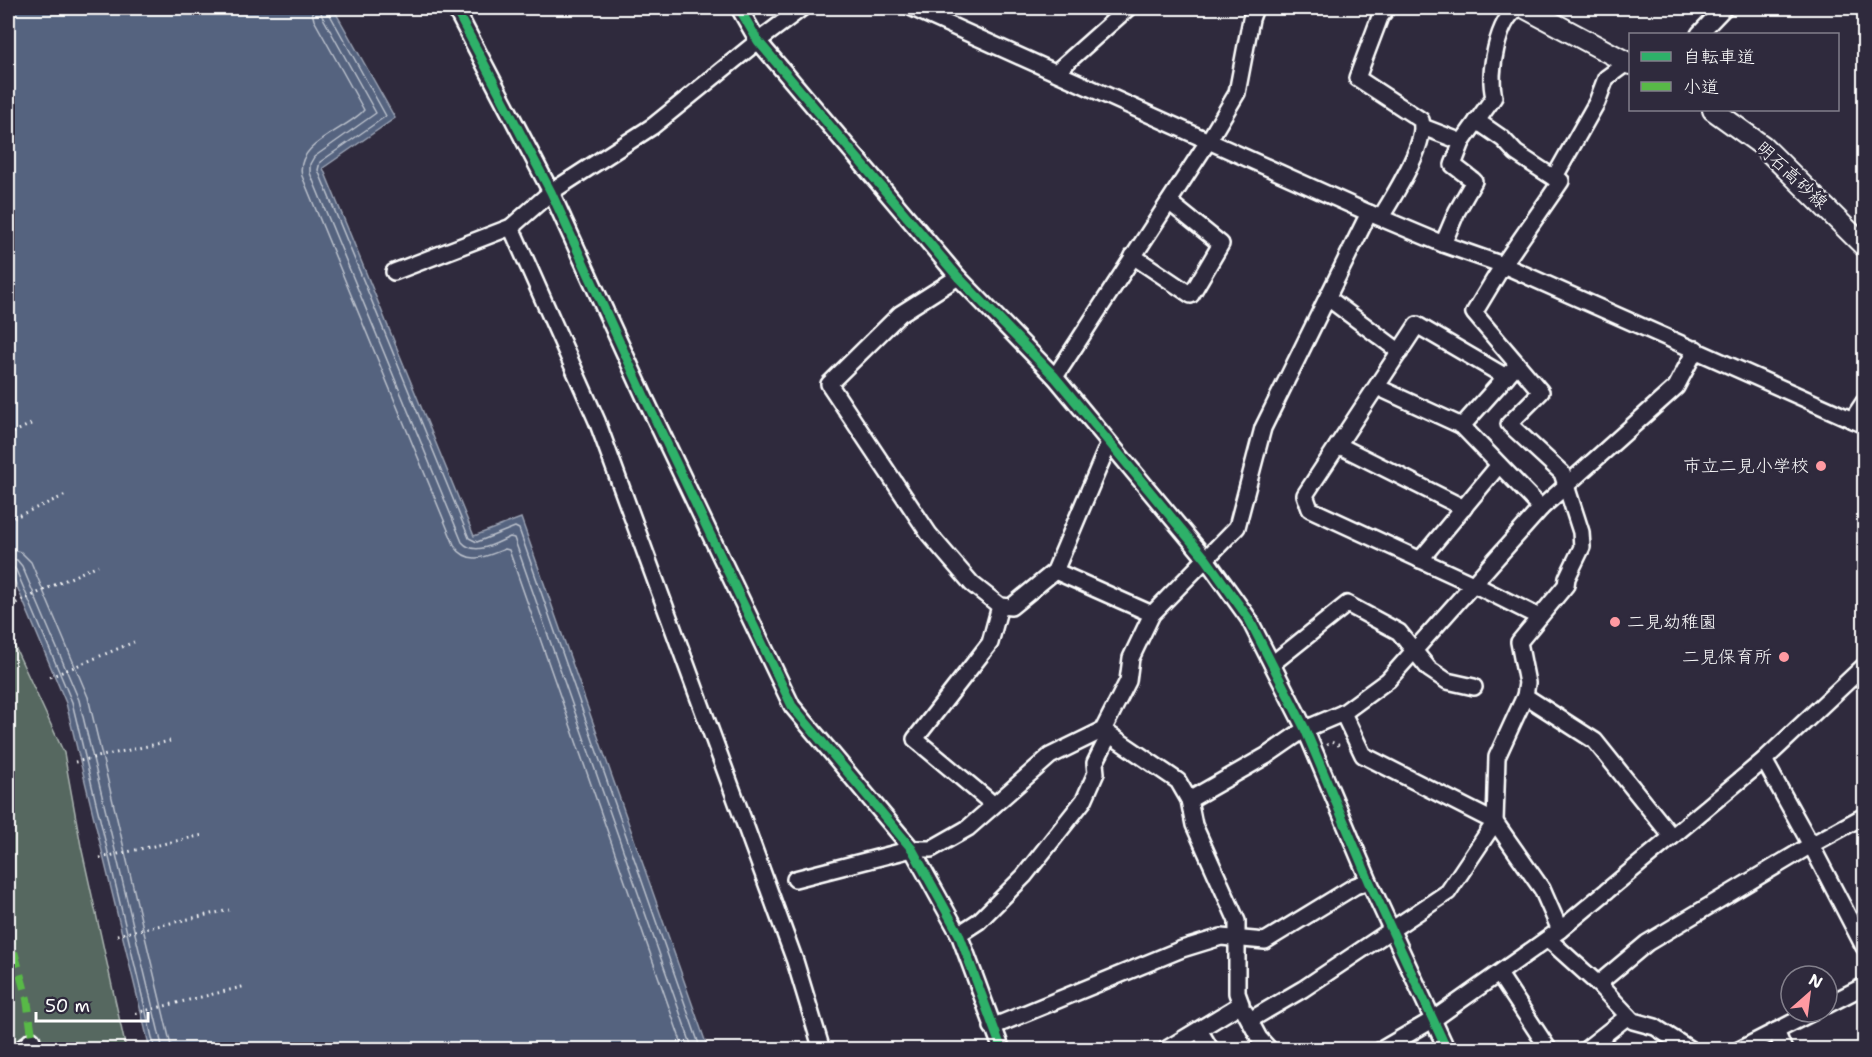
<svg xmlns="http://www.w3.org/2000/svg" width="1872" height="1057" font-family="'Shantell Sans','Klee One',sans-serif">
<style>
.green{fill:#566861;stroke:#aab4b0;stroke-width:1.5}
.water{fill:#55637f;stroke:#99a1b2;stroke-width:1.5}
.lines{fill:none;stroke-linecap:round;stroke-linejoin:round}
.shore{stroke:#bbc1cc;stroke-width:1.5}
.minor-casing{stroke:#fff;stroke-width:20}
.major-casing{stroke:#fff;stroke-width:24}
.path{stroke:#fff;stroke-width:3;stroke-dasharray:1.5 4.5;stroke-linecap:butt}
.minor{stroke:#2f2a3d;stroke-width:15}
.major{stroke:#2f2a3d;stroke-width:20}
.rail{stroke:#fff;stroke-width:4.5}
.quiet{stroke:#58b947;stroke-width:8;stroke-dasharray:15 8;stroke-linecap:butt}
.cycleway-casing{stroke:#2f2a3d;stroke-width:13}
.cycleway{stroke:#2db169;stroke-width:9}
.poi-dot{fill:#ff9aa2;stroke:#2f2a3d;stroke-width:2}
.labels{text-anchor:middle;stroke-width:5;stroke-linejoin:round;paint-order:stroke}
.street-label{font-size:18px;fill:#fff;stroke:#2f2a3d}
.poi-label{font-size:18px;fill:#fff;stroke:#2f2a3d;text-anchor:end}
</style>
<rect width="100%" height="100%" fill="#2f2a3d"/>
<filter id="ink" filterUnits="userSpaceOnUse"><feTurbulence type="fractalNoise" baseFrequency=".0167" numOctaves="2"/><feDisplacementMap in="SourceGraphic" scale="12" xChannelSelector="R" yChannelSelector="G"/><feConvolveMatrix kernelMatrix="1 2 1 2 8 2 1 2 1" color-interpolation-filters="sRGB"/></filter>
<g filter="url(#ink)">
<!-- green -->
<path class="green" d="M8,632L64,753L81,846L126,1049H8Z"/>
<!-- water -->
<path class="water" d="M8,8H333L395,118L323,168L474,536L521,518L708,1049H150L66,703L8,565Z"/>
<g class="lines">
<!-- shore -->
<g class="shore">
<path d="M311,8L314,20L364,110C347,130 294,143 302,176L455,547C469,566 487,556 505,549L509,550L684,1050"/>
<path d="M320,8L322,16L376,113L314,157L310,164V173L462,542C475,557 496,543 510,537L514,538L693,1050"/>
<path d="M328,8L329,13L386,116L320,162L318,170L469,538L477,542L515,527L519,529L701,1050"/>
<path d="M8,549L21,552L31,562L88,697L172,1050"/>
<path d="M8,558L17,560L22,566L79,700L163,1050"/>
<path d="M8,565L12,566L16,570L72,702L155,1050"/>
</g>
<!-- minor casing -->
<g class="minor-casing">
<g id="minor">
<path d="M455,8L551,192L645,398L792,706L912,849L959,934L1002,1050"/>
<path d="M739,8L758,41L958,277L1055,377L1206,559L1249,619L1305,729L1369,881L1447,1050"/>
<path d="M912,8L1369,213L1443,244L1503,265L1864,425"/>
<path d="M1699,34L1724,8"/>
<path d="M1056,72L1128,8"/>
<path d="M1477,121L1503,139L1516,153L1554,178"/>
<path d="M1423,127L1462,142L1453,165L1474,181L1457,211L1443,244"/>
<path d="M1462,142L1494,97C1488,73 1497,21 1518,8"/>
<path d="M1381,217C1393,197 1428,143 1421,120L1357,78L1380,17L1387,8"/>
<path d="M511,227L597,421L795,961L822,1050"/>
<path d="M1133,256L1191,295L1221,244L1169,202"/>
<path d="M394,272L511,227L551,192L653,126L758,41L802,8"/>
<path d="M958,277L900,314L829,384L929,534L972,584L1000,606L1011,607L1055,571L1109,443"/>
<path d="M1328,298L1400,352"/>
<path d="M1055,377L1209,140L1237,93L1251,19L1255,8"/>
<path d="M1506,377L1417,325L1305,495L1310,509L1475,585L1539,617"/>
<path d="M1377,387L1462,426L1541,508"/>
<path d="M1852,420L1864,402"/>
<path d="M1462,426L1511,371"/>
<path d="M1338,445L1464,508"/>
<path d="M1420,560L1499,465"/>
<path d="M1055,571L1152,614"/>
<path d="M1272,664L1347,604L1399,632L1429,669L1447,681L1474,687"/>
<path d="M1525,696L1595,741L1672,837"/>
<path d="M1343,713L1388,680L1541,508L1676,387L1696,349"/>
<path d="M1103,730L1178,781L1189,800L1194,825L1237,921V993L1241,1004L1165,1050"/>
<path d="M1764,760L1811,845L1864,947"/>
<path d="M1189,800L1266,756L1305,729L1343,713L1363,755L1495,822L1542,889L1560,930"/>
<path d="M994,805L915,739L990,643L1000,606"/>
<path d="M795,879L912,849H931L968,828L1050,756L1103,730L1128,681L1131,658L1152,614L1237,527L1263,428L1369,213"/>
<path d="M959,934L979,921L1024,876L1084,800L1096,773L1095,763L1109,735"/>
<path d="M1548,939L1598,984L1633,1021L1655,1027L1691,1050"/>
<path d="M1499,974L1549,1050"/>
<path d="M1598,984L1647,943L1811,845L1864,816"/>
<path d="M1827,1005L1864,986"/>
<path d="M1245,1012L1259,1038L1270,1050"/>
<path d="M1250,1020L1303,989L1448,892L1495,822L1497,757L1525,696L1527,683L1519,642L1566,585L1567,578L1582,547L1581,532L1562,473L1509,424L1541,392L1474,313L1503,265L1561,181L1554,178L1597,102L1606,78L1628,62"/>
<path d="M992,1027L1182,949L1221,937L1265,941L1355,886L1369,881"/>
<path d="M1199,1030L1211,1050"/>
<path d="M1776,1031L1784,1050"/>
<path d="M20,1050L32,1040"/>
<path d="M1381,1050L1434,1019L1560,930L1764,760L1864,666"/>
<path d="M1585,1050L1628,1016"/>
<path d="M1739,1050L1813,1012"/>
</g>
</g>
<!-- major casing -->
<g class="major-casing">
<g id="major">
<path d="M1525,8L1630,64"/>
<path d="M1713,110L1763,146L1864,246"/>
</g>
</g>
<!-- path -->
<g class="path">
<path d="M8,435L33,423"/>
<path d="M8,520L66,495"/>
<path d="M16,603L98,565"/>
<path d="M50,677L134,642"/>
<path d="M1327,745L1331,742L1343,747"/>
<path d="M75,762L170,741"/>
<path d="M100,858L203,835"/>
<path d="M117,935L229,910"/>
<path d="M136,1013L246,986"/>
</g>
<!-- minor -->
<use href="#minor" class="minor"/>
<!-- major -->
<use href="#major" class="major"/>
<!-- rail -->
<path class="rail" d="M1859,8L1864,19"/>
<!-- quiet -->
<path class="quiet" d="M8,930L27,999L34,1050"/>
<!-- cycleway casing -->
<g class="cycleway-casing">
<g id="cycleway">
<path d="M455,8L551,192L645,398L792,706L912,849L959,934L1002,1050"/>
<path d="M739,8L758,41L958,277L1055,377L1206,559L1249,619L1305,729L1369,881L1447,1050"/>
</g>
</g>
<!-- cycleway -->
<use href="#cycleway" class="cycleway"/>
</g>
</g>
<!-- markers -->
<g class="poi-dot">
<circle cx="1821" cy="466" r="6"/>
<circle cx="1615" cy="622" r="6"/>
<circle cx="1784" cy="657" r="6"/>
</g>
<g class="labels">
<!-- street labels -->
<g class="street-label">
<text transform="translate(1792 175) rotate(43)" y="6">明石高砂線</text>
</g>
<!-- poi labels -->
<g class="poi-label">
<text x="1809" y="472">市立二見小学校</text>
<text x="1627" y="628" text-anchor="start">二見幼稚園</text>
<text x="1772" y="663">二見保育所</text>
</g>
</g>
<!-- margin -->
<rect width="1872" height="1057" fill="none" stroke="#2f2a3d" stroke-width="30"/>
<rect x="15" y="15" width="1842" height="1027" fill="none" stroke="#fff" stroke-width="2" filter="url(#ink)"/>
<!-- legend -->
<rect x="1629" y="33" width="210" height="78" fill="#2f2a3d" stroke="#827f8b" stroke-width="1.5"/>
<rect x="1641" y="52" width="30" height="9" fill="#2db169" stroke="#827f8b" stroke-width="1.5"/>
<text x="1683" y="63" font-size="18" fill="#ffffff">自転車道</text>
<rect x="1641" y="82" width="30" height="9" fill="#58b947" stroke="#827f8b" stroke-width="1.5"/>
<text x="1683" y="93" font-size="18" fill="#ffffff">小道</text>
<!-- north arrow -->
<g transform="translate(1809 994) rotate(28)"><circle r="28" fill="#2f2a3d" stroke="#827f8b" stroke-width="1.5"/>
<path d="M0-4.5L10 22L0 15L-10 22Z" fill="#ff9aa2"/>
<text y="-9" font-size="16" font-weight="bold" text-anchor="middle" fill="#ffffff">N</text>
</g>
<!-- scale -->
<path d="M36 1012v9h112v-9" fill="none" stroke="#ffffff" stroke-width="3"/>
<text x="45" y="1012" font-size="18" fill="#ffffff" stroke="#2f2a3d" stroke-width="4.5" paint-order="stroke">50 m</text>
</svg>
